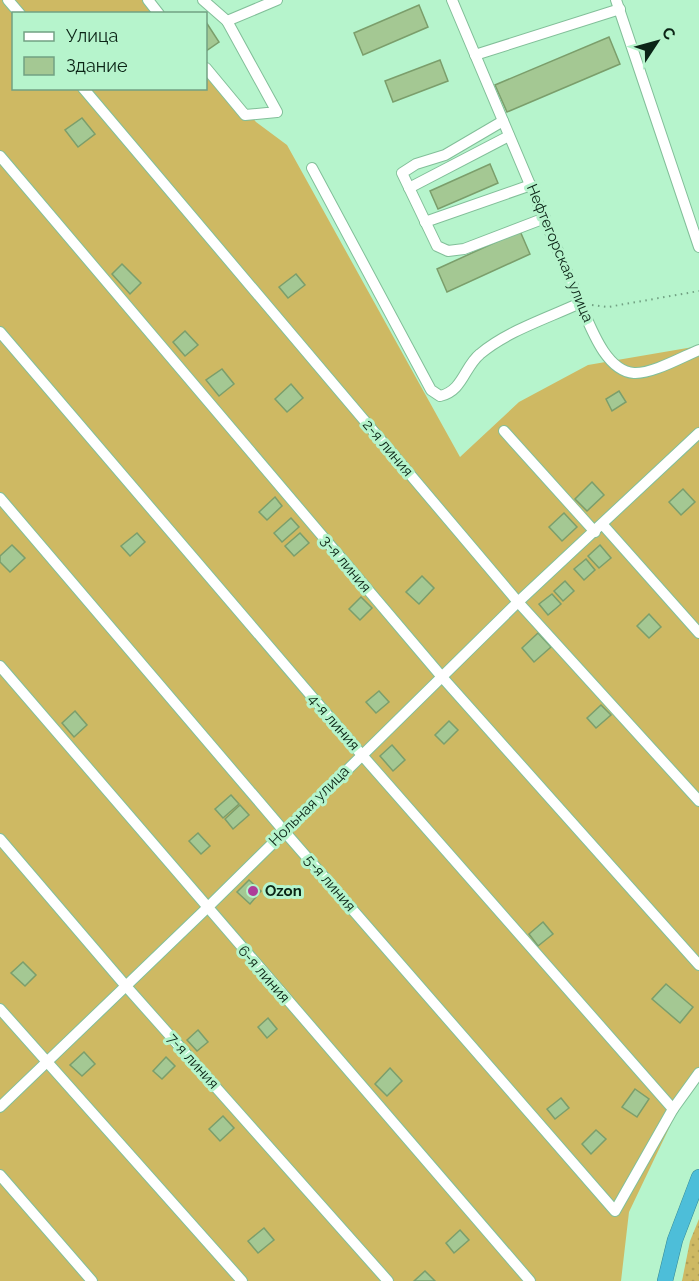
<svg xmlns="http://www.w3.org/2000/svg" width="699" height="1281" font-family="Raleway,sans-serif">
<style>
.grass{fill:url(#grass-dots)}
.garden{fill:#ceb963}
.building{fill:#a4c893;stroke:#7b9e6b;stroke-width:1.5}
.lines{fill:none;stroke-linecap:round;stroke-linejoin:round}
.minor-casing{stroke:#82bf99;stroke-width:12}
.highway-casing{stroke:#368895;stroke-width:16}
.path{stroke:#72a183;stroke-width:2;stroke-dasharray:1.5 4.5;stroke-linecap:butt}
.minor{stroke:#fff;stroke-width:10}
.highway{stroke:#4dbed9;stroke-width:15}
.poi-dot{fill:#ae3d99;stroke:#b6f4cc;stroke-width:2}
.labels{text-anchor:middle;stroke-width:6;stroke-linejoin:round;paint-order:stroke}
.street-label{font-size:15px;fill:#0b2416;stroke:#b6f4cc}
.poi-label{font-size:15px;font-weight:bold;fill:#0b2416;stroke:#b6f4cc;text-anchor:start}
</style>
<defs>
<pattern id="grass-dots" width="8" height="8" patternUnits="userSpaceOnUse" patternTransform="scale(1.5)"><rect width="8" height="8" fill="#ceb963"/><path d="M2 2h.1M6 6h.1" fill="none" stroke="#b09f55" stroke-width="1.8" stroke-linecap="round"/></pattern>
</defs>
<rect width="100%" height="100%" fill="#b6f4cc"/>
<!-- grass -->
<path class="grass" d="M699,1219V1281H682L690,1241Z"/>
<!-- garden -->
<path class="garden" d="M0,0H153L164,13L14,14V88H206V63L256,122L287,145L460,457L519,402L588,365L699,346V1080L681,1103L629,1212L621,1281H0Z"/>
<!-- building -->
<g class="building">
<path d="M419,5L428,27L363,55L354,33Z"/>
<path d="M206,22L219,42L206,51Z"/>
<path d="M609,37L620,64L507,112L495,85Z"/>
<path d="M440,60L448,81L393,102L385,81Z"/>
<path d="M82,118L95,134L78,147L65,130Z"/>
<path d="M490,164L498,183L438,209L430,191Z"/>
<path d="M520,231L530,254L447,292L437,269Z"/>
<path d="M122,264L141,283L130,294L112,274Z"/>
<path d="M296,274L305,285L288,298L279,287Z"/>
<path d="M185,331L198,345L185,356L173,342Z"/>
<path d="M222,369L234,384L219,396L206,380Z"/>
<path d="M291,384L303,398L287,412L275,399Z"/>
<path d="M619,391L626,402L612,411L606,399Z"/>
<path d="M592,482L604,495L587,511L575,499Z"/>
<path d="M683,489L695,502L681,515L669,502Z"/>
<path d="M275,497L282,506L267,520L259,512Z"/>
<path d="M564,513L577,527L562,541L549,527Z"/>
<path d="M291,518L299,527L282,542L274,533Z"/>
<path d="M137,533L145,542L130,556L121,546Z"/>
<path d="M300,533L309,543L294,556L285,546Z"/>
<path d="M12,545L25,558L10,572L0,562V556Z"/>
<path d="M600,545L611,558L599,568L588,556Z"/>
<path d="M586,559L595,570L584,580L574,569Z"/>
<path d="M422,576L434,588L419,604L406,592Z"/>
<path d="M565,581L574,591L563,601L554,591Z"/>
<path d="M552,594L561,604L548,615L539,604Z"/>
<path d="M361,597L372,608L360,620L349,609Z"/>
<path d="M649,614L661,627L649,638L637,626Z"/>
<path d="M538,633L551,647L534,662L522,648Z"/>
<path d="M379,691L389,702L376,713L366,702Z"/>
<path d="M601,705L611,715L596,728L587,718Z"/>
<path d="M75,711L87,725L74,737L62,723Z"/>
<path d="M449,721L458,730L444,744L435,735Z"/>
<path d="M392,745L405,760L393,771L380,756Z"/>
<path d="M231,795L239,804L223,818L215,809Z"/>
<path d="M240,805L249,815L233,829L225,819Z"/>
<path d="M198,833L210,846L201,854L189,841Z"/>
<path d="M249,880L261,891L250,904L237,892Z"/>
<path d="M543,922L553,934L538,946L529,934Z"/>
<path d="M23,962L36,975L25,986L11,973Z"/>
<path d="M666,984L693,1007L680,1023L652,999Z"/>
<path d="M268,1018L277,1029L267,1038L258,1027Z"/>
<path d="M198,1030L208,1042L197,1051L187,1040Z"/>
<path d="M84,1052L95,1064L82,1076L70,1065Z"/>
<path d="M166,1057L175,1066L162,1079L153,1071Z"/>
<path d="M390,1068L402,1081L387,1096L375,1084Z"/>
<path d="M635,1089L649,1099L637,1117L622,1107Z"/>
<path d="M561,1098L569,1108L555,1119L547,1109Z"/>
<path d="M223,1116L234,1128L220,1141L209,1129Z"/>
<path d="M596,1130L606,1139L591,1154L582,1144Z"/>
<path d="M264,1228L274,1240L258,1253L248,1241Z"/>
<path d="M460,1230L469,1240L454,1253L446,1243Z"/>
<path d="M425,1271L435,1281H414Z"/>
</g>
<g class="lines">
<!-- minor casing -->
<g class="minor-casing">
<g id="minor">
<path d="M8,0L20,14"/>
<path d="M148,0L159,14"/>
<path d="M203,0L227,21L277,112L245,115L206,68"/>
<path d="M452,0L580,303C590,325 605,371 634,373C652,374 682,357 699,350"/>
<path d="M616,0L699,247"/>
<path d="M227,21L277,0"/>
<path d="M475,55L620,9"/>
<path d="M83,88L518,602L699,801"/>
<path d="M503,121L445,155L416,164L402,173L437,246L448,251L464,249L545,218"/>
<path d="M0,156L442,677L699,965"/>
<path d="M312,168L431,390L440,396C463,391 464,367 480,354C507,331 548,318 580,303"/>
<path d="M409,188L509,136"/>
<path d="M425,222L531,185"/>
<path d="M0,332L361,754L673,1109"/>
<path d="M504,431L595,532"/>
<path d="M0,498L284,831L615,1211L673,1109L699,1073"/>
<path d="M603,525L699,633"/>
<path d="M0,666L530,1281"/>
<path d="M0,839L125,985L388,1281"/>
<path d="M0,1009L242,1281"/>
<path d="M0,1107L207,908L518,602L699,433"/>
<path d="M0,1175L92,1281"/>
</g>
</g>
<!-- highway casing -->
<g class="highway-casing">
<path id="highway" d="M665,1281L675,1240L699,1177"/>
</g>
<!-- path -->
<path class="path" d="M592,305L608,307L699,291"/>
<!-- minor -->
<use href="#minor" class="minor"/>
<!-- highway -->
<use href="#highway" class="highway"/>
</g>
<!-- markers -->
<circle class="poi-dot" cx="253" cy="891" r="6"/>
<g class="labels">
<!-- street labels -->
<g class="street-label">
<text transform="translate(560 253) rotate(67)" y="5">Нефтегорская улица</text>
<text transform="translate(388 448) rotate(50)" y="5">2-я линия</text>
<text transform="translate(346 564) rotate(50)" y="5">3-я линия</text>
<text transform="translate(334 722) rotate(49)" y="5">4-я линия</text>
<text transform="translate(309 806) rotate(-45)" y="5">Нольная улица</text>
<text transform="translate(330 883) rotate(49)" y="5">5-я линия</text>
<text transform="translate(264 974) rotate(49)" y="5">6-я линия</text>
<text transform="translate(193 1061) rotate(48)" y="5">7-я линия</text>
</g>
<!-- poi labels -->
<g class="poi-label">
<text x="265" y="896">Ozon</text>
</g>
</g>
<!-- legend -->
<rect x="12" y="12" width="195" height="78" fill="#b6f4cc" stroke="#72a183" stroke-width="1.5"/>
<rect x="24" y="32" width="30" height="9" fill="#ffffff" stroke="#72a183" stroke-width="1.5"/>
<text x="66" y="42" font-size="18" fill="#0b2416">Улица</text>
<rect x="24" y="57" width="30" height="18" fill="#a4c893" stroke="#72a183" stroke-width="1.5"/>
<text x="66" y="72" font-size="18" fill="#0b2416">Здание</text>
<!-- north arrow -->
<g transform="translate(657 42) rotate(54)" stroke="#b6f4cc" stroke-width="4.5" paint-order="stroke">
<path d="M0-4.5L10 22L0 15L-10 22Z" fill="#0b2416"/>
<text y="-9" font-size="16" font-weight="bold" text-anchor="middle" fill="#0b2416">С</text>
</g>
</svg>
